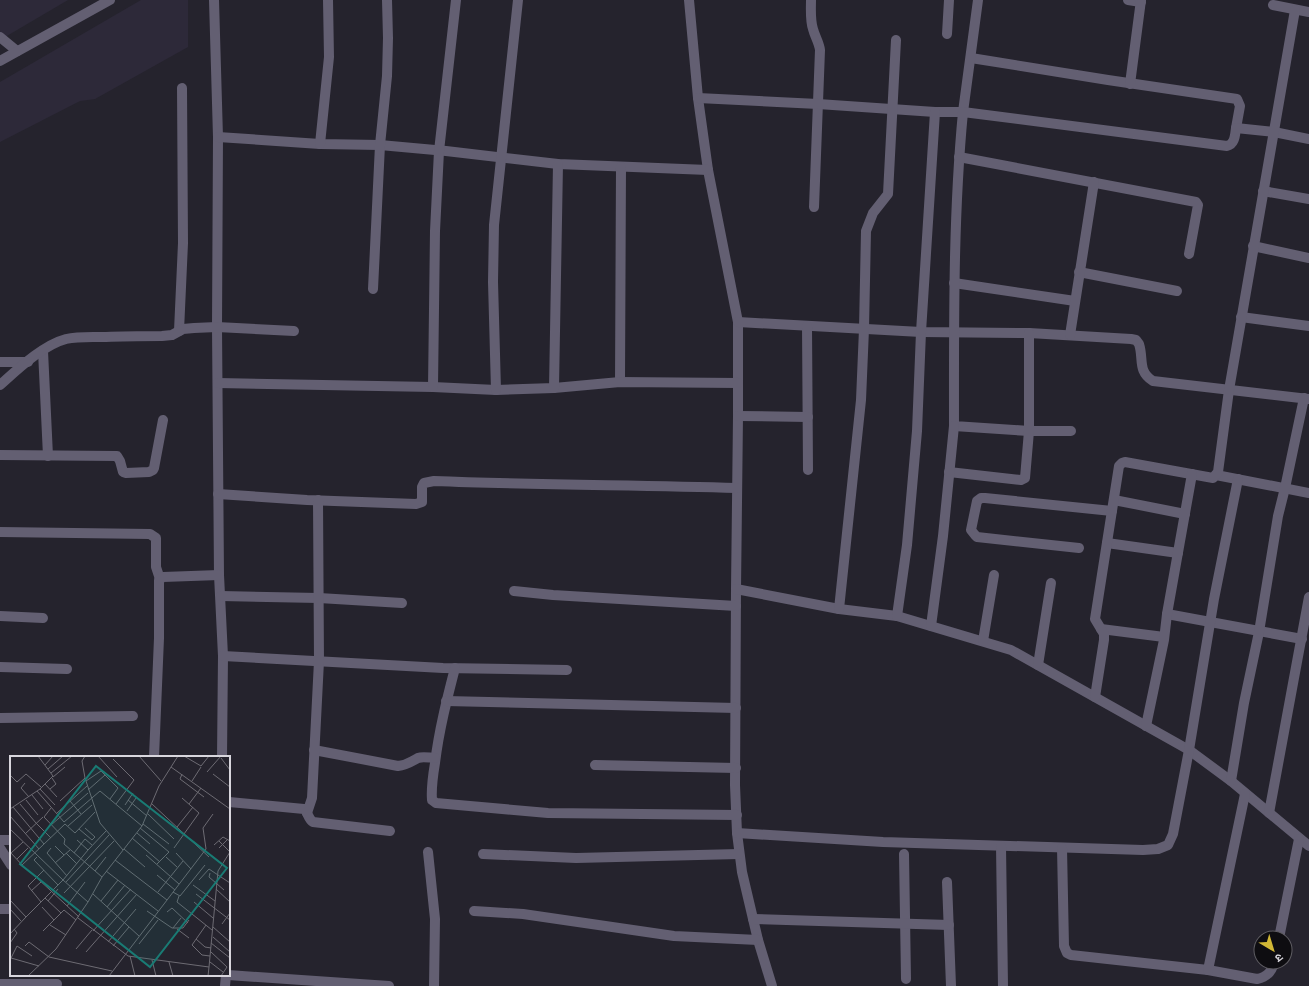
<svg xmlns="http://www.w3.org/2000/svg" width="1309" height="986" font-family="Georgia,'Noto Sans Devanagari',serif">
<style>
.built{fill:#2d2939}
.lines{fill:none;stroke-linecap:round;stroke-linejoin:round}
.minor{stroke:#635f72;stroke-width:10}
.inset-road{fill:none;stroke:#6d6b73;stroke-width:1}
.view{fill:#197b74;fill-opacity:0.15;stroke:#197b74;stroke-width:2}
.inset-edge{fill:none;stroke:#d8d6dd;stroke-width:2}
</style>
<rect width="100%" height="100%" fill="#25232d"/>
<!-- built -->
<g class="built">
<path d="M0,0H68L0,40Z"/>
<path d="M141,0H188V47L95,99L80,101L0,142V82Z"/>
</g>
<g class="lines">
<!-- minor -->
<g class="minor">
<path d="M214,0L218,137L217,327L219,575L223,656L222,757"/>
<path d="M689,0L698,98L708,170L738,322V416L736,589L735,785L737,833L742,872L758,940L772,986"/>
<path d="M811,0C811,9 810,20 813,29C815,37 819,42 820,50L814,207"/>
<path d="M1128,0L1141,2"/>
<path d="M1273,5L1309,12"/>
<path d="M947,34L949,0"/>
<path d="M0,37L17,51"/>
<path d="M971,58L1108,80L1237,99L1240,106L1236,128"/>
<path d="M0,61L110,0"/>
<path d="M1130,84L1141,0"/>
<path d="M698,98L818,104L935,112H963L978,0"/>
<path d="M218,137L320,144L380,145L446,151L558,164L708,170"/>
<path d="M320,144L329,57L328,0"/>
<path d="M959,157L1196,202L1198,205L1189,254"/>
<path d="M1263,191L1309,199"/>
<path d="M1253,246L1309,258"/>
<path d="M1079,272L1177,291"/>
<path d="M954,283L1075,301"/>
<path d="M373,289L380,145L387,76L388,38L387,0"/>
<path d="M1241,317L1309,326"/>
<path d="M738,322L921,332L1029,333L1131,339L1136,340L1139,344C1144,359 1137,371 1153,381L1309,399"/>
<path d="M807,326L808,470"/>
<path d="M179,331L183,243L182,88"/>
<path d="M1070,335L1094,182"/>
<path d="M43,351L48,456"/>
<path d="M0,362H28"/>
<path d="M620,382L621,167"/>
<path d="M218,383L433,387L496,390L554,388L620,382L738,383"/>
<path d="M0,385C18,369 43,345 66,339C79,336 93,337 106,337C125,336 143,336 162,336L172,335L183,329L194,328L217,327L294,331"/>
<path d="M433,387L435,231L439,151L456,0"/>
<path d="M554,388L558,164"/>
<path d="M496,390L493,282L494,225L518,0"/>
<path d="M738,416L808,417"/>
<path d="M1071,431H1029L954,426C954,322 953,217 963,112L1227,146C1235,144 1235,135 1236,128L1274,132L1309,139"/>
<path d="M0,455L117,456L120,461L123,472L126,473L149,472L153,470L154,468L163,420"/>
<path d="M949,472L1021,480L1025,478L1029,431V333"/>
<path d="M1216,475L1309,493"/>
<path d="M218,494L307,500L416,504L422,502V487L424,483L434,481C535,485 636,485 737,488"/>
<path d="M1114,500L1185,514"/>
<path d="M0,532L150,534L156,538V567L160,579"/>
<path d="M1107,543L1178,553"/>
<path d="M1079,548L977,537L975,535L971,530L977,501L981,498H985L1112,511"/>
<path d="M736,589L839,609L897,616L1011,650L1189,750L1231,781L1309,846"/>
<path d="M514,591L553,595L736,606"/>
<path d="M221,596L319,598L402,603"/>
<path d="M839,609L861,400L864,329L866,231L873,213L888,194L896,40"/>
<path d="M1167,614L1302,639"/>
<path d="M0,616L43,618"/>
<path d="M897,616L907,545L917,431L921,332L935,112"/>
<path d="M931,626L943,536L954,426"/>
<path d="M1101,629L1164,637"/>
<path d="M983,641L994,575"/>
<path d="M223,656L443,668L567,670"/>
<path d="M1038,665L1051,583"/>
<path d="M0,667L67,669"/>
<path d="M455,668C447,699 439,730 435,763C433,775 431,788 432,800L436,803L548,813L737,815"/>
<path d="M1095,697L1104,640V634L1095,619L1119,466L1122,463L1125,462L1213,478L1218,472L1229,390L1295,10"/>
<path d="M446,701L736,708"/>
<path d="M0,718L133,716"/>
<path d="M1146,726L1164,640L1167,614L1192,474"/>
<path d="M314,750L398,766C408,765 410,762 418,758C423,756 430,758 435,758"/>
<path d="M154,757L159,638V580L163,577L219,575"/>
<path d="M595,765L736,768"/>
<path d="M1231,781L1244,703L1259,632L1278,516L1285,488L1304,398"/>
<path d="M229,802L304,809C308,812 308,819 313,822L390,831"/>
<path d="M307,813L312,798L319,661L318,500"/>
<path d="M1269,813L1309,597"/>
<path d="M737,833L883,842L1143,850L1158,849L1168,845L1173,834L1189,750L1214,599L1238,479"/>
<path d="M0,840H11"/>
<path d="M1001,846L1003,986"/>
<path d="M0,848L11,865"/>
<path d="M1062,848L1064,946L1067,953L1071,955L1208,970L1257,979C1267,977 1272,972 1274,962"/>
<path d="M428,852L435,919L434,986"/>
<path d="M483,854L576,858L739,854"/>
<path d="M904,854L906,979"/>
<path d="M947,882L951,986"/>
<path d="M0,909H11"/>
<path d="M474,911L523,914L674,936L758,940"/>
<path d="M753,919L949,925"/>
<path d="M1279,938L1299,839"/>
<path d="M1208,970L1245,794"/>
<path d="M228,975L389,986"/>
<path d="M0,984H57"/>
<path d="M225,986L226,975"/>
</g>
</g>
<!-- overview -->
<g transform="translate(10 756)">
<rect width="220" height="220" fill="#25232d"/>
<path class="inset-road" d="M28,0L43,20L30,33L45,49M88,0L107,21M129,0L151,25M174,0L191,10L199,0M211,2L220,14M103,3L124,24L106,48M35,9L43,0M161,11L220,53M38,13L53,0M197,16L211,0M41,17L62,0M172,18L170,23L194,41M203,18L220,31M0,19L7,26L16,18L31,31M43,21L55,11M75,22L90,67L113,94M76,25L91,15L108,32L100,43M182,25L191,11M15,27L11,32L19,41M35,28L47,41M40,33L46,28L42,22M78,34L95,19M27,35L54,66M22,39L33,53M16,44L28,59M118,44L137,60M50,45L75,22L72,5L75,0M60,45L71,58M10,48L26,67M142,48L199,101M179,48L191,32M115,49L123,37M3,51L34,88M41,52L34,61L55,83L54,88L92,121M0,53L30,33M117,55L126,42M47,57L77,30M138,58L164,83M0,60L29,93M54,66L90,35L132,70M26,67L41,82M133,68L159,88M41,69L78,37M58,70L82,49M167,71L183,51M130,72L159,96L147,108M0,73L53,124L78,94L67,84M69,73L82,84L85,81L75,72M127,77L140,88M15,78L33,61M122,82L150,106M209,85L220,96M204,89L213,81L220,85M45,90L54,99M41,92L37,97L57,120M164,92L189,57L172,42M209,92L218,83M114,93L135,111M78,94L96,75M0,96L14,111M1,97L13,86M56,97L67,108M64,97L75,83L82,89M166,97L181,113M136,99L169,128M27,101L24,104L48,129M156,101L167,111M7,103L18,92M105,104L157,144M45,107L60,94M12,109L55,68L65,77L85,56M85,115L96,101M96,115L148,155M200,117L199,121L214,134M147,119L165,134M26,121L69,161M189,124L199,113L220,127M56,126L99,79M183,129L205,145M206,133L220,146M21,135L31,126M148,136L173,105M163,136L170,140L195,109M54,137L104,85M83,138L129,180M186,138L220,164M169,140L167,146L202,174M35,142L51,157M0,144L16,161L0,178M38,145L48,133M91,145L108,124M31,146L18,130L34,114M184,146L203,162M57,150L75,126M32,151L44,164M97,151L115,129M0,153L11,165M137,155L162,172H173L179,164M157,156L162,152L178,167M16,161L53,124L78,146M68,162L118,200L199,211L198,220M212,168L220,157M40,169L56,179M196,169L182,189L192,199L200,200M203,171L220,186M163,172L171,162M167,173L179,182M33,175L54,154L66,164M83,175L121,133M203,181L220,196M186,183L195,191L201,192M98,186L126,153M0,187L7,177L4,173M201,187L220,202M129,188L148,164M15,190L19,186L39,201L102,215M103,190L119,171M66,193L82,174M76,196L127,138M201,196L217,211L211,220M120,200L125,220M1,202L7,190L22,200M1,202L29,210M142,204L146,220M159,206L163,220M200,206L213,216M199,211L208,115L220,96M18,220L46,193L78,146L92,121L132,70L149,30L168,0M99,220L196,93L193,72L203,58"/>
<path class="view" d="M86,10L217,112L140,211L10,108Z"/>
<rect width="220" height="220" class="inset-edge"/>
</g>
<!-- north arrow -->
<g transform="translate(1273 950) rotate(142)"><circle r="19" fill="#0e0d11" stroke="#5f5d63"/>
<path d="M0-3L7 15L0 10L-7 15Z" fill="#d1b736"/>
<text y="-6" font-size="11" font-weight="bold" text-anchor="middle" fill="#d8d6dd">उ</text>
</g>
</svg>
